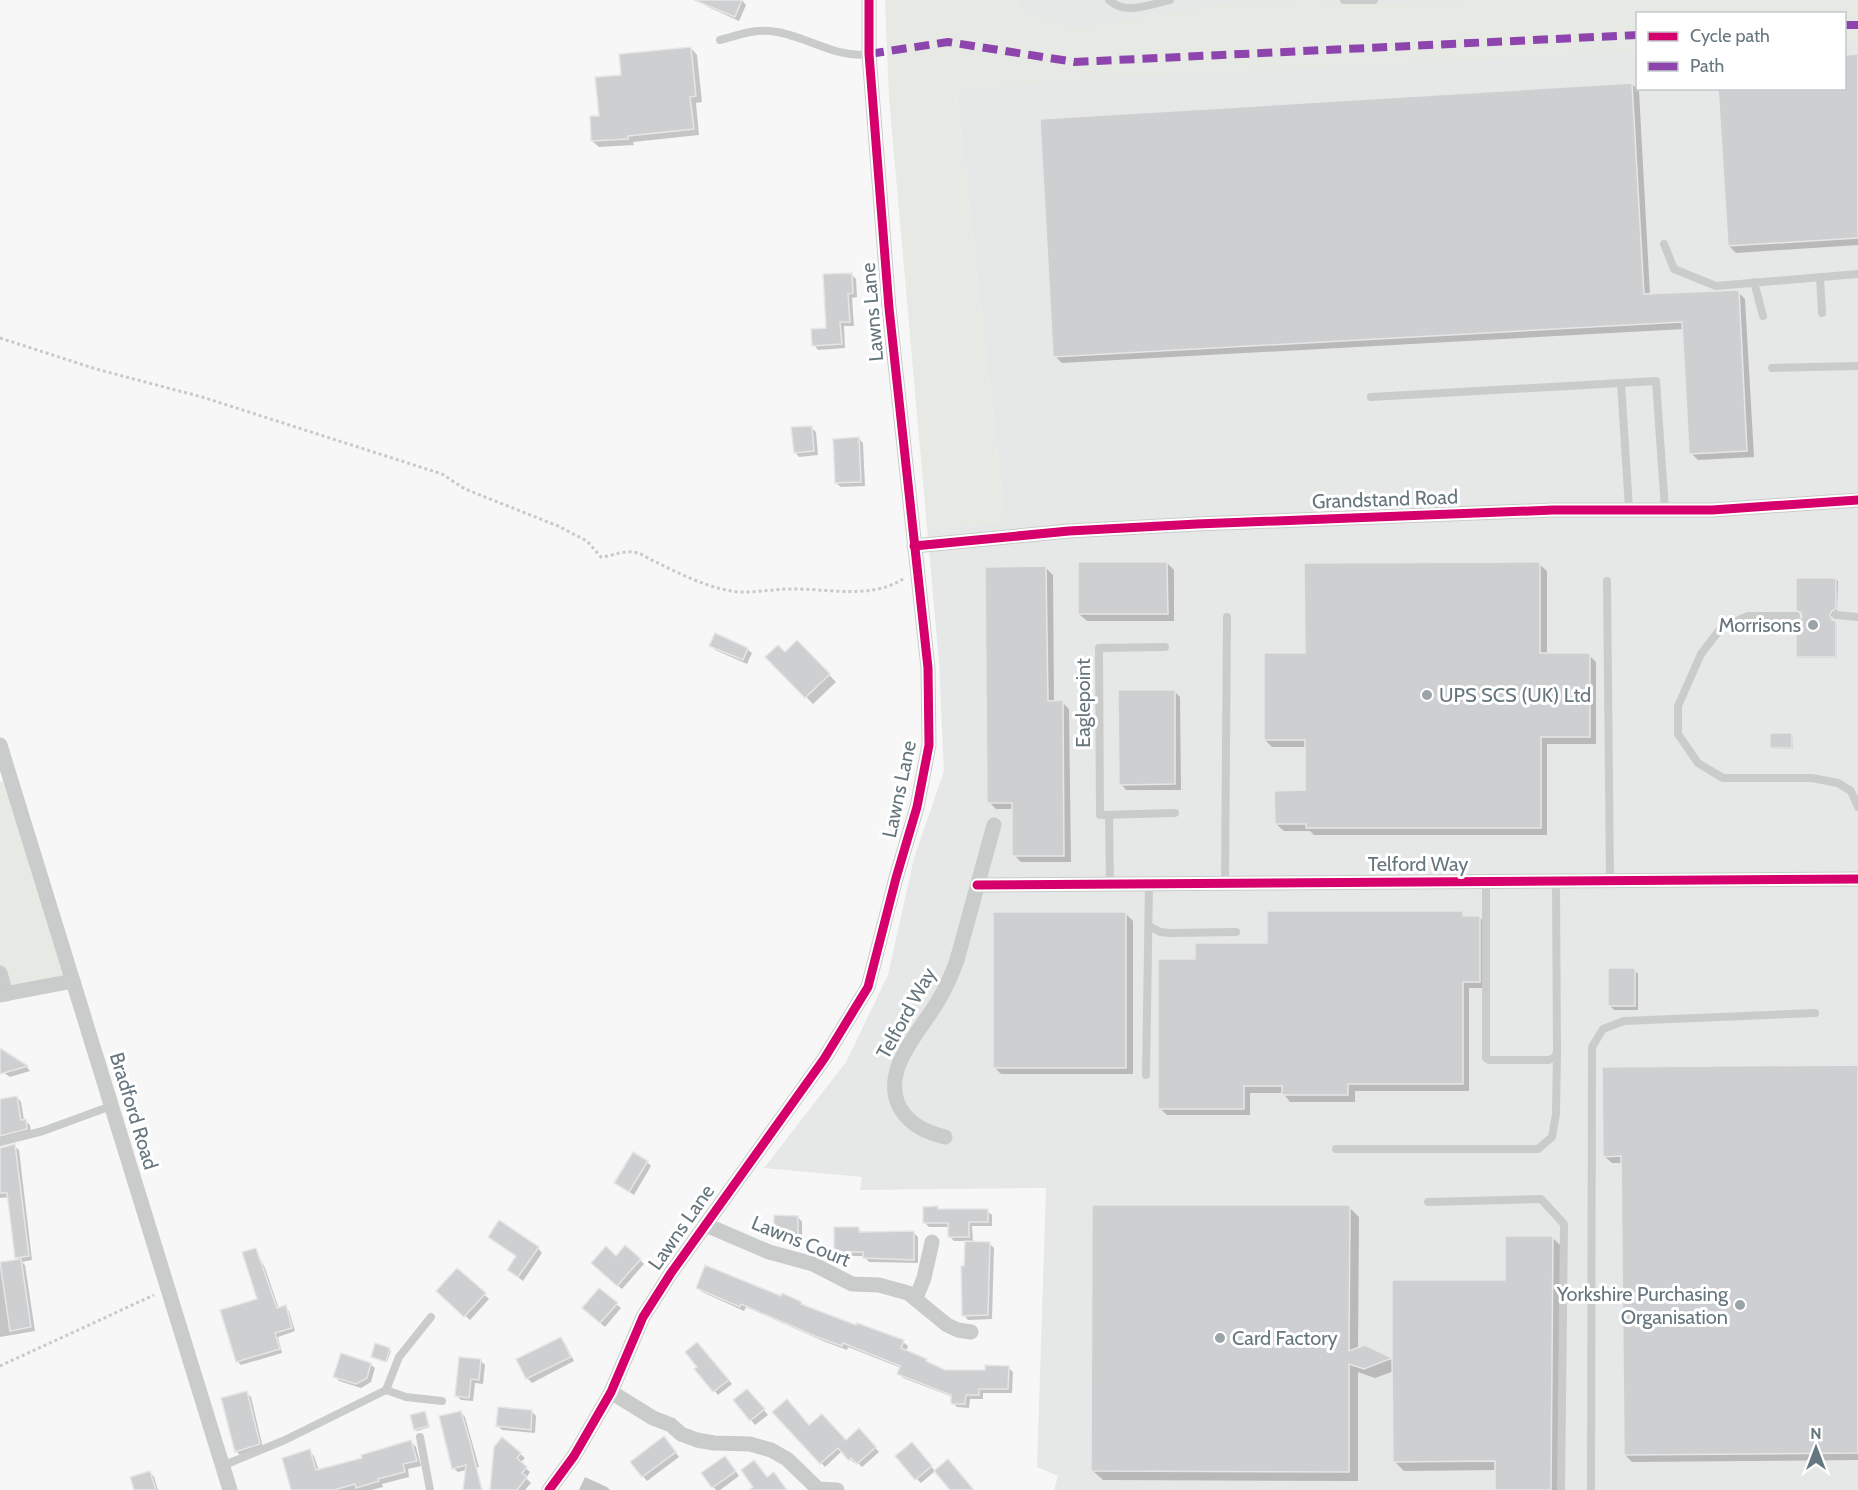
<svg xmlns="http://www.w3.org/2000/svg" width="1858" height="1490" font-family="Cabin,sans-serif">
<style>
.built{fill:#e6e8e7;fill-rule:evenodd}
.green{fill:#e6e9e4}
.shadow{fill:#0003}
.building{fill:#cecfd0;stroke:#e6e6e6;stroke-width:1.5}
.lines{fill:none;stroke-linecap:round;stroke-linejoin:round}
.path{stroke:#c8c9ca;stroke-width:3;stroke-dasharray:3 3;stroke-linecap:butt}
.lane{stroke:#cacccc;stroke-width:8}
.street{stroke:#cacccc;stroke-width:15}
.quiet{stroke:#8e44ad;stroke-width:8;stroke-dasharray:15 8;stroke-linecap:butt}
.cycleway-casing{stroke:#fff;stroke-width:13}
.cycleway{stroke:#d6006c;stroke-width:9}
.poi-dot{fill:#99a3a8;stroke:#fff;stroke-width:2}
.labels{text-anchor:middle;stroke-width:6;stroke-linejoin:round;paint-order:stroke}
.street-label{font-size:20px;fill:#66767e;stroke:#fff}
.poi-label{font-size:20px;fill:#66767e;stroke:#fff;text-anchor:end}
</style>
<rect width="100%" height="100%" fill="#f7f7f7"/>
<!-- built -->
<path class="built" d="M1016,0H1858V1490H1054L1058,1476L1037,1467L1046,1188L860,1190L862,1177L764,1168L846,1062L888,975L914,858L944,771L939,663L927,527L1005,523L956,92L1021,11ZM1638,14H1844V88H1638Z"/>
<!-- green -->
<g class="green">
<path d="M885,0H1016L1021,11L1077,28L1231,3L1306,0L1363,5L1482,0H1858V42H1845L1844,14H1638L1637,52L1069,80L956,92L1005,523L927,527L889,98Z"/>
<path d="M10,778L73,981L6,994L0,973V782Z"/>
</g>
<!-- shadow -->
<g class="shadow">
<path d="M702,0H742L746,5L739,21L706,6L701,2Z"/>
<path d="M691,48L697,55L702,102L696,103L699,135L633,142L634,145L599,147L592,141L623,76Z"/>
<path d="M1844,56H1858V245L1736,253L1729,246L1844,88Z"/>
<path d="M1632,84L1639,91L1650,295L1738,292L1745,299L1754,457L1698,460L1691,453L1684,329L1062,363L1055,356Z"/>
<path d="M851,274L856,279L857,297L852,298L854,326H844L845,348L818,350L814,345L828,329Z"/>
<path d="M811,427L816,432L818,455L799,457L795,452Z"/>
<path d="M858,438L863,443L865,486L841,487L836,483Z"/>
<path d="M1167,563L1174,570V621H1087L1079,614Z"/>
<path d="M1539,564L1547,571V655H1589L1596,662V744H1547V835H1314L1310,831H1284L1276,824L1307,792V747H1272L1265,740L1306,654Z"/>
<path d="M1046,568L1053,575L1054,702H1062L1069,709L1071,862H1021L1014,855L1013,809H996L989,802Z"/>
<path d="M1836,579L1838,581L1837,611L1833,613L1831,618L1837,624V658H1799L1797,656Z"/>
<path d="M797,642L836,682L813,704L767,657L785,654Z"/>
<path d="M711,645L747,649L752,653L747,664L715,650Z"/>
<path d="M1174,691L1180,697L1181,790H1126L1121,784Z"/>
<path d="M1791,735L1793,736V749H1773L1771,747Z"/>
<path d="M1462,913L1467,917H1479L1487,924V988H1469V1091H1355V1102H1290L1283,1093H1250V1115H1167L1160,1108L1196,961L1268,944Z"/>
<path d="M1126,914L1133,921V1074H1001L994,1067Z"/>
<path d="M1634,969L1638,974V1010H1614L1610,1006Z"/>
<path d="M0,1050L27,1067L30,1071L10,1077L0,1070Z"/>
<path d="M1858,1066V1460L1632,1462L1625,1455L1622,1163H1612L1604,1156Z"/>
<path d="M17,1097L21,1102L24,1120L30,1125L31,1133L0,1145V1100Z"/>
<path d="M14,1146L19,1150L32,1260L22,1262L25,1265L35,1331L0,1337V1263L19,1260L16,1257L9,1197L0,1198V1149Z"/>
<path d="M647,1162L651,1166L634,1195L616,1183Z"/>
<path d="M1349,1207L1359,1217L1358,1349L1365,1347L1394,1361L1507,1281L1552,1237L1562,1247L1560,1490H1497L1496,1470L1404,1471L1394,1461V1371L1375,1378L1358,1372V1481L1103,1480L1093,1471Z"/>
<path d="M938,1208L940,1211H987L992,1215V1226H972L973,1243H989L994,1248L992,1319L968,1320L964,1315L966,1241H954L950,1237L949,1227H929L925,1223Z"/>
<path d="M798,1217L802,1222V1243H780L775,1238Z"/>
<path d="M858,1229L863,1233H914L918,1237V1263L869,1262L864,1256H840L836,1252Z"/>
<path d="M490,1237L538,1248L542,1253L523,1281L508,1269L517,1257Z"/>
<path d="M255,1249L265,1268L279,1309L285,1307L289,1311L295,1331L278,1337L282,1353L241,1365L237,1361L259,1300Z"/>
<path d="M616,1258L640,1260L644,1264L622,1289L597,1268Z"/>
<path d="M457,1270L489,1299L470,1320L438,1291Z"/>
<path d="M698,1287L782,1298L801,1303L805,1307L857,1327L858,1324L903,1342L908,1346L906,1352L945,1371L987,1372L1008,1367L1013,1372L1012,1393H983V1399H970L969,1408L957,1407L953,1403V1397L903,1378L899,1373L901,1368L848,1347L847,1350L823,1341L746,1307L744,1311L702,1292Z"/>
<path d="M616,1304L621,1308L605,1327L588,1313Z"/>
<path d="M560,1338L565,1343L574,1361L532,1383L527,1378Z"/>
<path d="M701,1348L732,1384L718,1395L697,1369L699,1367Z"/>
<path d="M389,1349L391,1351L387,1362L372,1356Z"/>
<path d="M481,1361L485,1365L483,1384L475,1383L473,1401L461,1400L456,1395Z"/>
<path d="M370,1364L375,1368L371,1382L361,1388L339,1381L335,1377Z"/>
<path d="M246,1393L251,1397L263,1448L241,1456L236,1451Z"/>
<path d="M752,1395L768,1415L755,1425L751,1420Z"/>
<path d="M461,1412L465,1417L479,1467L458,1472L453,1468Z"/>
<path d="M532,1412L536,1416L535,1433L502,1430L498,1426Z"/>
<path d="M774,1412L846,1442L859,1430L879,1452L862,1467L856,1461L854,1463L842,1451L825,1467Z"/>
<path d="M425,1413L430,1427L417,1431L415,1429Z"/>
<path d="M502,1439L525,1458L520,1463L530,1472L526,1478L531,1483L525,1490H492Z"/>
<path d="M411,1442L416,1447L421,1466L408,1469L409,1477L382,1484L383,1487L371,1490H293L309,1451L314,1456L319,1471L364,1459Z"/>
<path d="M668,1442L679,1457L647,1481L643,1476Z"/>
<path d="M916,1449L935,1471L921,1483L917,1479Z"/>
<path d="M729,1462L739,1476L720,1490H716L703,1474Z"/>
<path d="M150,1472L154,1477L158,1490H135Z"/>
<path d="M585,1477L607,1487L610,1490H579Z"/>
</g>
<!-- building -->
<g class="building">
<path d="M694,0H742L735,17Z"/>
<path d="M691,47L696,96L690,97L694,129L628,136V139L591,141L590,116H599L595,77L621,75L619,54Z"/>
<path d="M1858,54V238L1728,246L1718,88H1845V55Z"/>
<path d="M1632,83L1644,294L1739,290L1747,451L1689,454L1682,322L1053,357L1040,119Z"/>
<path d="M852,273L853,293L848,294L850,322H840L842,344L812,346L811,329L826,328L823,274Z"/>
<path d="M812,426L814,451L794,453L791,427Z"/>
<path d="M859,437L861,482L835,483L833,439Z"/>
<path d="M1078,562H1167L1168,614H1078Z"/>
<path d="M1540,562V653H1590V737H1541V828H1306V824H1275L1274,791L1305,790V740H1264V653H1305L1304,563Z"/>
<path d="M1046,566L1048,701L1063,700L1064,856H1012V803H987L985,567Z"/>
<path d="M1796,578H1836V609L1832,611L1830,615L1832,620L1836,621V657H1796V622L1802,617L1801,613L1796,610Z"/>
<path d="M715,633L748,648L743,660L709,646Z"/>
<path d="M797,640L830,674L805,698L765,657L778,645L785,652Z"/>
<path d="M1118,690H1175V784L1119,785Z"/>
<rect x="1770" y="733" width="22" height="15"/>
<path d="M1267,911H1463V916H1480V982H1463V1084H1348V1095H1282V1086H1244V1109H1158V959H1195V943H1267Z"/>
<rect x="993" y="912" width="133" height="156"/>
<rect x="1608" y="968" width="27" height="38"/>
<path d="M0,1048L28,1066L0,1074Z"/>
<path d="M1858,1065V1453L1624,1455L1621,1156L1603,1157L1602,1067Z"/>
<path d="M17,1096L21,1120L26,1119L27,1129L0,1136V1099Z"/>
<path d="M15,1144L29,1256L15,1258L7,1193H0V1148Z"/>
<path d="M633,1152L648,1161L629,1192L614,1183Z"/>
<path d="M1092,1205H1350L1349,1351L1365,1345L1392,1358V1280H1505V1236H1553L1551,1490H1495V1461L1393,1462L1392,1358L1364,1369L1349,1364V1472L1091,1471Z"/>
<path d="M938,1206V1209H988V1222H969V1237H948V1223H923V1207Z"/>
<path d="M774,1215L798,1216V1239H774Z"/>
<path d="M499,1220L539,1247L518,1277L507,1270L516,1256L488,1237Z"/>
<path d="M834,1227H859V1232L914,1231V1260L863,1258V1252H834Z"/>
<path d="M965,1241L990,1242L988,1315L962,1316L961,1266H964Z"/>
<path d="M625,1245L641,1259L617,1286L591,1263L606,1246L616,1256Z"/>
<path d="M256,1248L277,1308L286,1305L292,1328L275,1333L280,1349L236,1362L220,1310L257,1299L242,1252Z"/>
<path d="M21,1259L31,1327L10,1331L0,1262Z"/>
<path d="M705,1265L781,1296L782,1293L802,1302L801,1304L856,1325L857,1323L904,1340L901,1348L927,1359L926,1361L945,1370H985V1365L1009,1366L1008,1389H979V1395H966L965,1404H951V1395L897,1374L900,1366L843,1343L842,1346L817,1337L741,1304L740,1307L696,1288Z"/>
<path d="M457,1268L486,1293L464,1317L436,1291Z"/>
<path d="M599,1288L618,1303L600,1323L582,1308Z"/>
<path d="M561,1337L571,1357L526,1379L516,1359Z"/>
<path d="M697,1342L729,1380L713,1392L694,1369L697,1367L685,1352Z"/>
<path d="M375,1343L390,1348L386,1362L371,1357Z"/>
<path d="M341,1353L371,1363L367,1378L356,1384L333,1377Z"/>
<path d="M459,1357L481,1359L479,1380L471,1379L469,1398L455,1396Z"/>
<path d="M747,1389L765,1409L750,1421L733,1400Z"/>
<path d="M247,1391L260,1444L235,1452L221,1398Z"/>
<path d="M787,1399L809,1425L822,1414L846,1440L859,1428L876,1447L857,1464L851,1458L849,1461L838,1448L820,1464L772,1412Z"/>
<path d="M498,1407L532,1410L531,1430L496,1426Z"/>
<path d="M425,1411L429,1426L414,1430L410,1415Z"/>
<path d="M461,1411L470,1442L482,1490H463L466,1465L452,1469L439,1416Z"/>
<path d="M664,1436L676,1452L642,1477L630,1462Z"/>
<path d="M502,1437L521,1453L517,1458L527,1467L522,1473L527,1477L517,1490H490L494,1447Z"/>
<path d="M411,1440L417,1461L403,1464L405,1472L378,1479L379,1481L356,1488L355,1484L334,1490H291L282,1458L310,1449L316,1470L362,1458L361,1455Z"/>
<path d="M912,1442L932,1466L915,1480L895,1456Z"/>
<path d="M725,1456L736,1471L712,1488L701,1473Z"/>
<path d="M948,1459L974,1490H950L934,1471Z"/>
<path d="M754,1460L767,1477L774,1472L787,1490H749L753,1487L741,1470Z"/>
<path d="M150,1471L156,1490H134L130,1477Z"/>
</g>
<g class="lines">
<!-- path -->
<g class="path">
<path d="M0,338L96,369L202,397L442,474L465,489L558,526L587,541L601,557C613,556 626,549 637,553C643,554 648,559 654,561C676,572 702,585 726,590C748,595 768,589 790,589C826,588 870,600 903,579"/>
<path d="M0,1366L154,1295"/>
</g>
<!-- lane -->
<g class="lane">
<path d="M1109,0C1125,16 1151,4 1170,0"/>
<path d="M1344,0H1374"/>
<path d="M720,40C736,36 753,29 770,31C805,34 834,59 869,54"/>
<path d="M1664,244L1674,269L1716,286L1858,274"/>
<path d="M1820,277L1822,313"/>
<path d="M1754,282L1763,316"/>
<path d="M1772,368L1858,366"/>
<path d="M1621,383L1656,381L1665,510"/>
<path d="M1371,397L1621,383L1629,509"/>
<path d="M1607,581L1610,881"/>
<path d="M1836,615L1858,617"/>
<path d="M1796,616H1748L1721,628L1701,654L1678,706V734L1698,763L1723,778H1812L1838,783L1851,791L1858,807"/>
<path d="M1165,647L1099,648L1100,815L1175,813"/>
<path d="M1109,815L1110,885"/>
<path d="M1486,882V1058L1489,1060H1549L1555,1057L1557,1052L1556,882"/>
<path d="M1225,884L1227,617"/>
<path d="M1149,926L1160,932L1170,933L1236,932"/>
<path d="M1146,1075L1149,884"/>
<path d="M0,1142L43,1131L111,1106"/>
<path d="M1336,1149H1538L1552,1137L1556,1114L1557,1052"/>
<path d="M1428,1202L1541,1199L1564,1224L1561,1490"/>
<path d="M386,1390L406,1397L442,1401"/>
<path d="M420,1437L430,1490"/>
<path d="M222,1466L285,1440L386,1390L399,1357L431,1317"/>
<path d="M1591,1490L1592,1047L1603,1029L1624,1021L1815,1013"/>
</g>
<!-- street -->
<g class="street">
<path d="M914,546L1069,531L1197,524L1553,510H1712L1858,500"/>
<path d="M0,745L230,1490"/>
<path d="M977,885L1858,879"/>
<path d="M0,973L6,994"/>
<path d="M0,995L73,981"/>
<path d="M945,1137C926,1132 910,1125 900,1108C880,1070 920,1032 938,1001C946,988 952,974 957,960L994,825"/>
<path d="M706,1225L769,1252L813,1264L852,1284L879,1285L908,1293L947,1325L958,1330L971,1332"/>
<path d="M916,1298L924,1278L932,1242"/>
<path d="M611,1392L653,1418L671,1425L681,1434L697,1440L714,1443L750,1444L771,1450L787,1459L818,1489L837,1490"/>
<path d="M549,1490L574,1456L611,1392L643,1317L671,1273L824,1059L868,987L896,878L917,807L929,745L928,668L889,308L869,54V0"/>
</g>
<!-- quiet -->
<g class="quiet">
<path d="M1844,25H1858"/>
<path d="M869,54L948,42L1075,62L1638,35"/>
</g>
<!-- cycleway casing -->
<g class="cycleway-casing">
<g id="cycleway">
<path d="M914,546L1069,531L1197,524L1553,510H1712L1858,500"/>
<path d="M977,885L1858,879"/>
<path d="M549,1490L574,1456L611,1392L643,1317L671,1273L824,1059L868,987L896,878L917,807L929,745L928,668L889,308L869,54V0"/>
</g>
</g>
<!-- cycleway -->
<use href="#cycleway" class="cycleway"/>
</g>
<!-- markers -->
<g class="poi-dot">
<circle cx="1813" cy="625" r="6"/>
<circle cx="1427" cy="695" r="6"/>
<circle cx="1740" cy="1305" r="6"/>
<circle cx="1220" cy="1338" r="6"/>
</g>
<g class="labels">
<!-- street labels -->
<g class="street-label">
<text transform="translate(872 312) rotate(-95)" y="7">Lawns Lane</text>
<text transform="translate(1385 499) rotate(-2)" y="7">Grandstand Road</text>
<text transform="translate(1083 703) rotate(-90)" y="7">Eaglepoint</text>
<text transform="translate(899 789) rotate(-78)" y="7">Lawns Lane</text>
<text x="1418" y="871">Telford Way</text>
<text transform="translate(906 1013) rotate(-61)" y="7">Telford Way</text>
<text transform="translate(134 1111) rotate(73)" y="7">Bradford Road</text>
<text transform="translate(681 1227) rotate(-55)" y="7">Lawns Lane</text>
<text transform="translate(801 1241) rotate(22)" y="7">Lawns Court</text>
</g>
<!-- poi labels -->
<g class="poi-label">
<text x="1801" y="632">Morrisons</text>
<text x="1439" y="702" text-anchor="start">UPS SCS (UK) Ltd</text>
<text x="1728" y="1301">Yorkshire Purchasing<tspan x="1728" dy="23">Organisation</tspan></text>
<text x="1232" y="1345" text-anchor="start">Card Factory</text>
</g>
</g>
<!-- legend -->
<rect x="1636" y="12" width="210" height="78" fill="#ffffff" stroke="#c2c8cb" stroke-width="1.5"/>
<rect x="1648" y="32" width="30" height="9" fill="#d6006c" stroke="#c2c8cb" stroke-width="1.5"/>
<text x="1690" y="42" font-size="18" fill="#66767e">Cycle path</text>
<rect x="1648" y="62" width="30" height="9" fill="#8e44ad" stroke="#c2c8cb" stroke-width="1.5"/>
<text x="1690" y="72" font-size="18" fill="#66767e">Path</text>
<!-- north arrow -->
<g transform="translate(1816 1448)" stroke="#ffffff" stroke-width="4.5" paint-order="stroke">
<path d="M0-4.5L10 22L0 15L-10 22Z" fill="#66767e"/>
<text y="-9" font-size="16" font-weight="bold" text-anchor="middle" fill="#66767e">N</text>
</g>
</svg>
